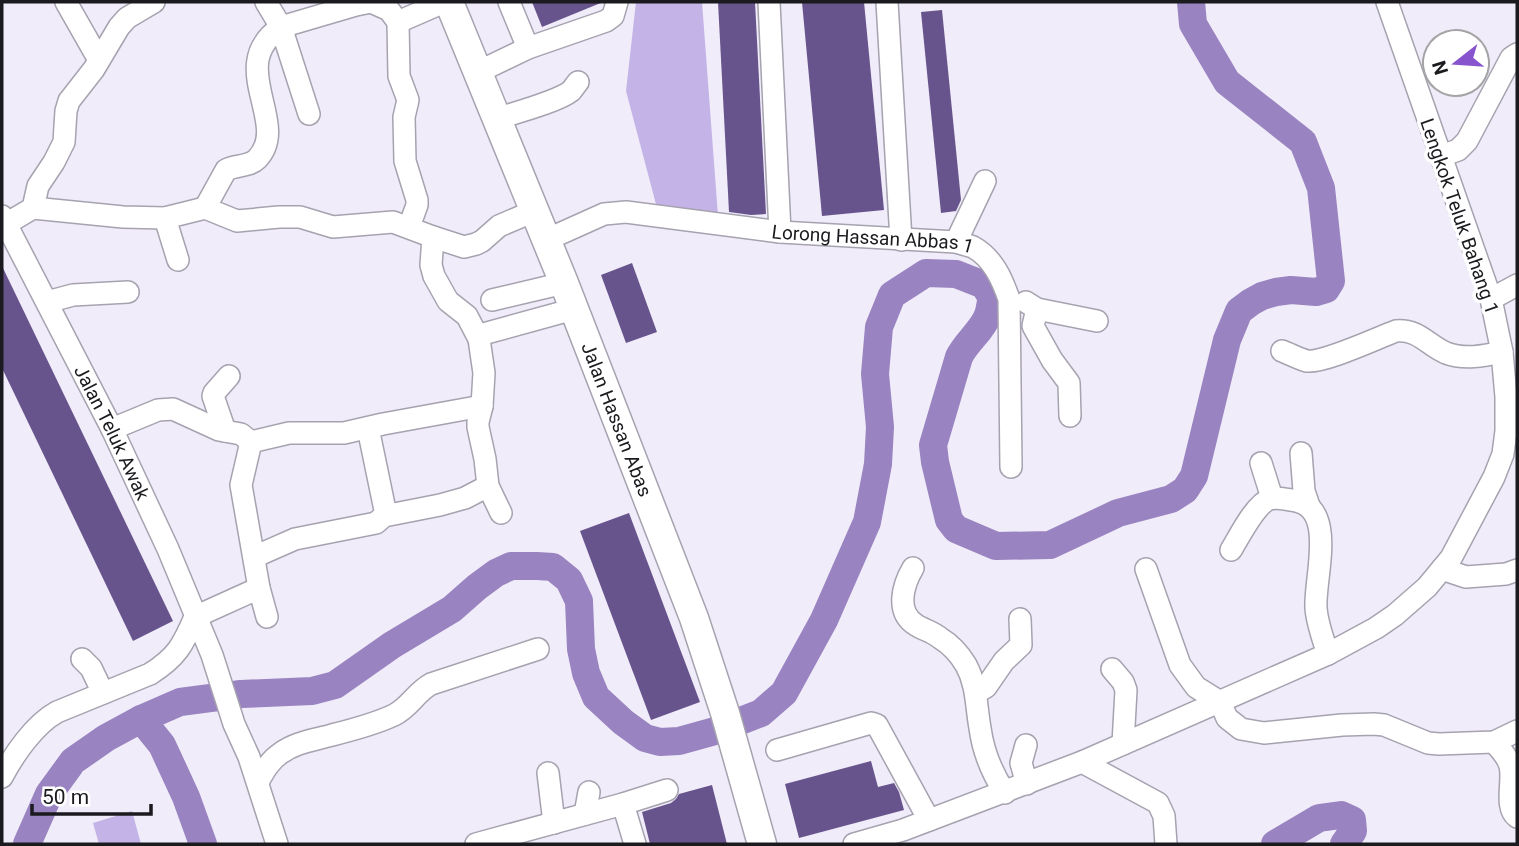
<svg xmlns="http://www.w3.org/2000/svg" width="1519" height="846" font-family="Roboto,sans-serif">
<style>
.green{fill:#c4b3e7}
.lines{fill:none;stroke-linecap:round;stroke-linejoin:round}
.river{stroke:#9983c0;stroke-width:28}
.building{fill:#68548c}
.minor-casing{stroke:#a6a2af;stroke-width:24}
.major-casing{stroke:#a6a2af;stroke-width:31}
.minor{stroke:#fff;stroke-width:21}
.major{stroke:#fff;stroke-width:28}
.labels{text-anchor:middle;stroke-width:7;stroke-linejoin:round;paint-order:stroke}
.street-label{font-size:19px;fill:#1b1a1e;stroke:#fff}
</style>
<rect width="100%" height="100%" fill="#f0ecf9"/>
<!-- green -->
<g class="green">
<path d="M636,2H702L718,216L657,208L626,91Z"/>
<path d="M132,811L141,844H99L93,823Z"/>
</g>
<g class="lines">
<!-- river -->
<g class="river">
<path d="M141,719L162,745L186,797L203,844"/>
<path d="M27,844L49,794L73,761L106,738L141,719L180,702L241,694L312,691L335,685L392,645L452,609L477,587L496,573L511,566H537L553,567L569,580L579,601L581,649L586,673L596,697L623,722L645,738L660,742L679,741L715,731L761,713L784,693L824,620L867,522L878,464L880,427L875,374L879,327L892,295L926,273L956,274L984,285L992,298C990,304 990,310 988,315C983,330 966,342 959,357L933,445L935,462L949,520L956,529L996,546L1050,545L1118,513L1171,499L1185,490L1194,476L1227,340L1239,311L1251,302L1262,296L1276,292L1291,290L1316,292L1326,289L1331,281L1321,188L1303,142L1227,82L1193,24L1191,2"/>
<path d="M1275,844L1319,818L1341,815L1352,820L1353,831L1344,844"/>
</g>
</g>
<!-- building -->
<g class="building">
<path d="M532,2H603L542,27Z"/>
<path d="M718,2H755L766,214L751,215L729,212Z"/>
<path d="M802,2H864L884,210L822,216Z"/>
<path d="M942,10L961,200L956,211L941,213L921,12Z"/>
<path d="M632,263L657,332L626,343L601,275Z"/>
<path d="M2,266L173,621L133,641L2,368Z"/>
<path d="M629,513L700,702L651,720L580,531Z"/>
<path d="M871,761L878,787L894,783L899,792L904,810L799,838L785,784Z"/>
<path d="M712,785L727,844H650L642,812L671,803L676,799L679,794Z"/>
</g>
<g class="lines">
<!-- minor casing -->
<g class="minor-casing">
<g id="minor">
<path d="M66,2L99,60"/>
<path d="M266,2L281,27L309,114"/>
<path d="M509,2L528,48"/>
<path d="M769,2L780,232"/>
<path d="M887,2L901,240"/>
<path d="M398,22L399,76L408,100L404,117L405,161L417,200V205L409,227"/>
<path d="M478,72L528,48L606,21L613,16L617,2"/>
<path d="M496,119C514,113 557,102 571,91C572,90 577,83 578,82"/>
<path d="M1441,156L1458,150L1467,141L1511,58L1517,54"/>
<path d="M33,208L38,186L54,162L64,142L66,111L69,101L94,69L119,27L127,18L154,2"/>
<path d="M205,208L226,170C235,165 249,167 257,159C292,123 224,66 281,27L356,5L371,2L389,10L398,22L444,2"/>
<path id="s1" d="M2,216L112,429L168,549L212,655L234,724L249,757L277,844"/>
<path d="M165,218L178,260"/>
<path d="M6,224L33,208L123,217L165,218L205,208L237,221L279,217H300L333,227L393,222L433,237L464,247L476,244L482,241L499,226L534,211"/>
<path d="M433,237L431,265L434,276L448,301L467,316L479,339L484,373L482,406L478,422V427L485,459L488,486L501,513"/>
<path id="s2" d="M546,240L604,214L626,212L780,232L956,242C961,244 968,245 973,247C993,258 1002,279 1009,299L1011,467"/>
<path d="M956,242L985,181"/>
<path d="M1491,299L1517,285"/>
<path d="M492,300L564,283"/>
<path d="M47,302L73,295L128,292"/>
<path d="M1026,302L1037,309L1097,321"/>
<path d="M1037,309L1033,326L1052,360L1069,383L1070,416"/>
<path d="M479,339L483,334L574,309"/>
<path d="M1282,351C1290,354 1299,359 1307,361C1324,363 1377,338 1396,331C1419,329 1427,345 1446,353C1464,360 1484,356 1502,352"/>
<path d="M368,428L385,510L384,516"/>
<path d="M112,429L158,410L173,409L219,430L241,434L251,442L289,433H344L383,424L482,406"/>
<path d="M225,431L213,396L214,393L229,376"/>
<path d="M251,442L241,485L259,588L267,617"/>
<path d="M1301,453L1304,491L1309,506"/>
<path d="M1261,463L1272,498"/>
<path d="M1231,550C1239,537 1256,503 1270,499C1276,497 1284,499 1291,500C1339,505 1314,577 1316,608C1317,623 1323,639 1328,654"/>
<path d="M254,557L295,539L376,523L384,516L440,505L465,498L488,486"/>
<path d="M913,568C903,585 895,612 916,625C924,630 933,632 940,638C950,644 960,655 966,665C977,685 976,706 980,728C983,751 992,773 1005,793"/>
<path d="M1146,569L1180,665L1196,687L1220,702L1227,718L1241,729L1264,733L1342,725L1374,724L1384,725L1428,743L1439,744L1494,742L1517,731"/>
<path d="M1442,569L1466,577L1506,574L1517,570"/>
<path d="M82,659L91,668L103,693"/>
<path d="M1112,669L1123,682L1126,690L1123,744"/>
<path d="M976,693L986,687L1004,661L1021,645L1020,619"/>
<path d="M1494,742C1500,749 1508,757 1510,766C1514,781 1504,807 1517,817"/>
<path d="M1026,745L1021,763L1027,784"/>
<path d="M777,750L871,723L877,725L929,820"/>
<path d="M1082,762L1158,803L1164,816L1166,844"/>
<path d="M548,773L554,823"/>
<path d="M2,777C14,754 35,724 57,712L150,674C177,657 183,645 195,617L259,588"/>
<path d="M258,782C264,771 270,760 281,753C296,742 315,740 332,735C352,730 375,724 394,715C410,707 416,692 431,684L538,649"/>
<path d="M623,804L635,844"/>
<path d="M585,814L589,792"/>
<path d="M476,844L623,804L667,790"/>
<path d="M854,844L903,830L1082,762L1328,654L1376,628L1395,615L1427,587L1451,558L1494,477L1503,454L1506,431V397L1502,352L1491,299L1387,2"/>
</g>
</g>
<!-- major casing -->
<g class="major-casing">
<g id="major">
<path id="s3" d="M449,2L564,283L694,618L725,713L762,844"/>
</g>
</g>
<!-- minor -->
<use href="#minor" class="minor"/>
<!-- major -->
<use href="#major" class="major"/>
</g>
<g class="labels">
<!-- street labels -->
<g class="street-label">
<text transform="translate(1460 216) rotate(71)" y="7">Lengkok Teluk Bahang 1</text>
<text dy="7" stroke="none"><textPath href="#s2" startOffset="334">Lorong Hassan Abbas 1</textPath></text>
<text dy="7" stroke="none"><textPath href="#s3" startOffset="450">Jalan Hassan Abas</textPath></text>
<text dy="7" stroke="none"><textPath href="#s1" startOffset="243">Jalan Teluk Awak</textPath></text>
</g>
</g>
<!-- border -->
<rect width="1519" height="846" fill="none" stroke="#1b1a1e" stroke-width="7"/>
<!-- north arrow -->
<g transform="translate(1456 63) rotate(253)"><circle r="33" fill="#ffffff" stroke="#a4a3a5" stroke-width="2"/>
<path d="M0-5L12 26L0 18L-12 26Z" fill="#8754cd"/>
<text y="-10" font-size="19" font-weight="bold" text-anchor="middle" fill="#1b1a1e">N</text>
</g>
<!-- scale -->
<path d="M32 804v10h119v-10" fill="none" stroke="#1b1a1e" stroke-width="3.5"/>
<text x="42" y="804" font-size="21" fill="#1b1a1e" stroke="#ffffff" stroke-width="5" paint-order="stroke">50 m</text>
</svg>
